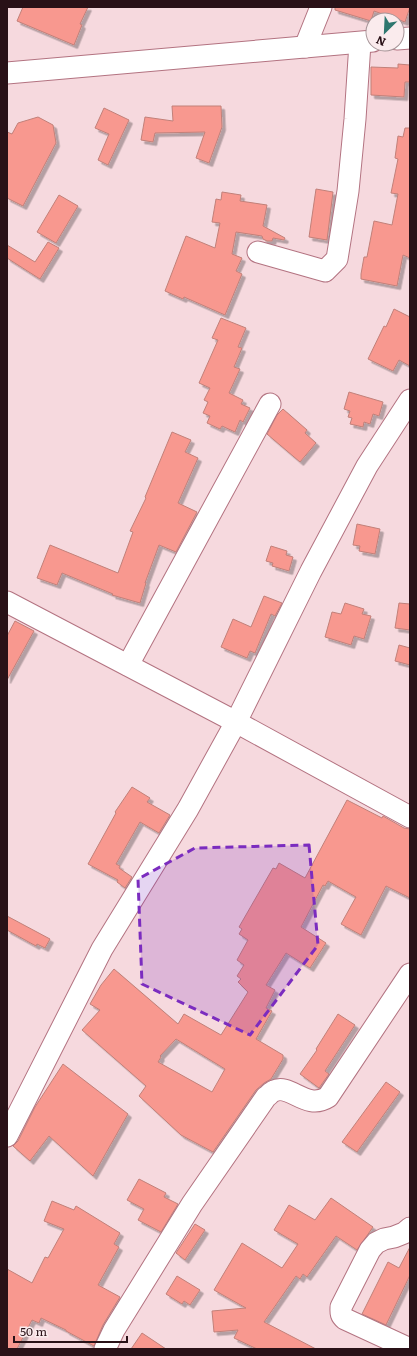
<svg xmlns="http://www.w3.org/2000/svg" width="417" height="1356" font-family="Literata,serif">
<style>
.building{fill:#f8988f;stroke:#c18079;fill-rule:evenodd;filter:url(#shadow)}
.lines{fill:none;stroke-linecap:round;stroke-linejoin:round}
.minor-casing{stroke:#b37381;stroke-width:23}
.minor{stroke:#fff;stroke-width:21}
.marked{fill:#7b2cbf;fill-opacity:0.2;stroke:#7b2cbf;stroke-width:3;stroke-dasharray:8 5;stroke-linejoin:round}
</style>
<defs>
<filter id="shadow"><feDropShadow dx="3.5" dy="3.5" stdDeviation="0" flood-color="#0004"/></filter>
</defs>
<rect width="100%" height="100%" fill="#f6d9de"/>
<!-- building -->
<g class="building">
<path d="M23,7H88L80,24L82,25L74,45L17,21Z"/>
<path d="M335,7H410L405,22L374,11L371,21L335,10Z"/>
<path d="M398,64L410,65V82H405L404,97L371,95V67L398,68Z"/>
<path d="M172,106H221L222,127L209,163L196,158L205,132L155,133L153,142L141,140L145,117L173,121Z"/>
<path d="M104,108L129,120L108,165L98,160L109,134L95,128Z"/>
<path d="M38,117L53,125L56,143L23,206L7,198V132L12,134L18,123Z"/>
<path d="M405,128H410V258L403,255L397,286L361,279V274L364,257H367L374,221L392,225L398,194L391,193L398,159L395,158L398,136L403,137Z"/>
<path d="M316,189L333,192L327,240L309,237Z"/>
<path d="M222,192L241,195L240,201L267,205L263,226L285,238L284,240L273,238L272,241H267L263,239L262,236L236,232L232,254L242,258L236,271L242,274L225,315L184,297L183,299L165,291L186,236L215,248L220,223L212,222L216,199L221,200Z"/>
<path d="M59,195L78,206L56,243L37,232Z"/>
<path d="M48,242L59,248L40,279L7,258V245L35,262Z"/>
<path d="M394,309L410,317V366L399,360L393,371L368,359L384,326L386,327Z"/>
<path d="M221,318L246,328L238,347L242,348L234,367L240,369L229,393L243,400L241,404L250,408L243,422L240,420L235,432L222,426L220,429L207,423L210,416L203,413L208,402L204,400L210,388L199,383L218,340L212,338Z"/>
<path d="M349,392L383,402L379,416L373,414L370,424L364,422L363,427L350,424L352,418L348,417L350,411L344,409Z"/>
<path d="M283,409L307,430L305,433L316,443L300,462L267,434L277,415Z"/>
<path d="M172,432L191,440L185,452L198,458L178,503L197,512L176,552L159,545L145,583H146L140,603L112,595L113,594L62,573L57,585L37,578L50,545L118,573L133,532L130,531L146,498L145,497Z"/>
<path d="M357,524L380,529L375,554L359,551L360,546L353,545Z"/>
<path d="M271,546L287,551L286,555L293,557L289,571L272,566L273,563L266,561Z"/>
<path d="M264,596L282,603L275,616L271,614L255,653L250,651L247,658L221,647L233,619L251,627Z"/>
<path d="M345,603L364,609L362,614L371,616L364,639L354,636L351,645L325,637L332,612L341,614Z"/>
<path d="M399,603L410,604V630L395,628Z"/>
<path d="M15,621L34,631L7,680V636Z"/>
<path d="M399,645L410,648V665L395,661Z"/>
<path d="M132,787L150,798L147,802L170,815L159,833L140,822L116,864L120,866L119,868L132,877L125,888L117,882L118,880L88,864L116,813L115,812Z"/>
<path d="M347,800L382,818L383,816L404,828L410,829V898L386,886L361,935L341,924L356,897L328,881L325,886L323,885L301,927L326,943L310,968L286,953L266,985L275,990L266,1008L272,1011L256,1039L283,1055V1059L271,1079L264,1083L256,1090L213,1152L181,1135L139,1096L146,1086L82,1030L100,1010L90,1004L101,985L114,969L178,1024L184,1014L221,1035L248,992L238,982L241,979L237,976L244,965L237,960L248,940L239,934L242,929L239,927L273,868L276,869L279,863L305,878ZM176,1039L225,1069L212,1092L158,1062L161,1057L160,1056Z"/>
<path d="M7,916L50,939L45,948L37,944L36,946L7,930Z"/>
<path d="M338,1014L355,1025L325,1071L329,1074L319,1088L300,1074L317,1050L316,1049Z"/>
<path d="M63,1064L128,1114L93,1176L49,1136L30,1161L13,1146L18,1141L35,1107Z"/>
<path d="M386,1082L400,1092L357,1152L342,1142Z"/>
<path d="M139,1179L166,1193L164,1197L178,1204L161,1232L138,1220L144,1209L127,1200Z"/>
<path d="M331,1198L373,1227L357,1250L336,1236L307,1277L303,1274L300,1279L296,1276L264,1322L316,1349H257L234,1338L238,1330L214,1332L212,1311L246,1308L214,1290L242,1243L282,1268L298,1244L274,1230L289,1205L315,1220Z"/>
<path d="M52,1201L74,1210L76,1206L120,1233L114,1244L119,1247L98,1285L120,1297L103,1325L94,1346L66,1331V1330L41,1318L39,1323L32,1320L17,1349H7V1269L32,1283L45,1257L48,1258L64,1229L44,1221Z"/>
<path d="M195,1224L205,1230L185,1260L176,1253Z"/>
<path d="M410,1247V1275L386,1325L362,1314L388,1262L399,1268Z"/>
<path d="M177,1276L200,1290L190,1305L184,1301L182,1304L166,1294Z"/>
<path d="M142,1333L166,1349H131Z"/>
</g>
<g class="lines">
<!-- minor casing -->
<g class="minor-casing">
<g id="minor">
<path d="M397,39L410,38"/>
<path d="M305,47L321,7"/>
<path d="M7,73L373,41"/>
<path d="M258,252L325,271L337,259L348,191L355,119L360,43"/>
<path d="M7,602L236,722L410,817"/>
<path d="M128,665L270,404"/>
<path d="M7,1136L102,949L188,809L236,722L311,571L367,466L410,400"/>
<path d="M410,1228L404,1233L394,1237L384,1239L376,1243L370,1250L341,1307C341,1312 340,1315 345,1319L410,1349"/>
<path d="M105,1349L114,1330L192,1204L266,1097C268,1096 271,1092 274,1091C290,1083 306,1111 328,1097L410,974"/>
</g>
</g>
<!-- minor -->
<use href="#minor" class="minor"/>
</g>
<!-- marked area -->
<path class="marked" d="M309,845L318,945L250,1035L142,984L138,879L195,848Z"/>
<!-- border -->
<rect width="417" height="1356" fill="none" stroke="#291117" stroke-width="16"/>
<!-- north arrow -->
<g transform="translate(385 32) rotate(204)"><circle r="19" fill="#faebed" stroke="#a69497"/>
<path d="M0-3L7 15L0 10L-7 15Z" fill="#2f776f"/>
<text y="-6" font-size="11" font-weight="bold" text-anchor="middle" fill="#291117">N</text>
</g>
<!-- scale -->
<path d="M14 1336v6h113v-6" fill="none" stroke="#291117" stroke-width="2"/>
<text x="20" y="1336" font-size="12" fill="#291117" stroke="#faebed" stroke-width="3" paint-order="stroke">50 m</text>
</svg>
